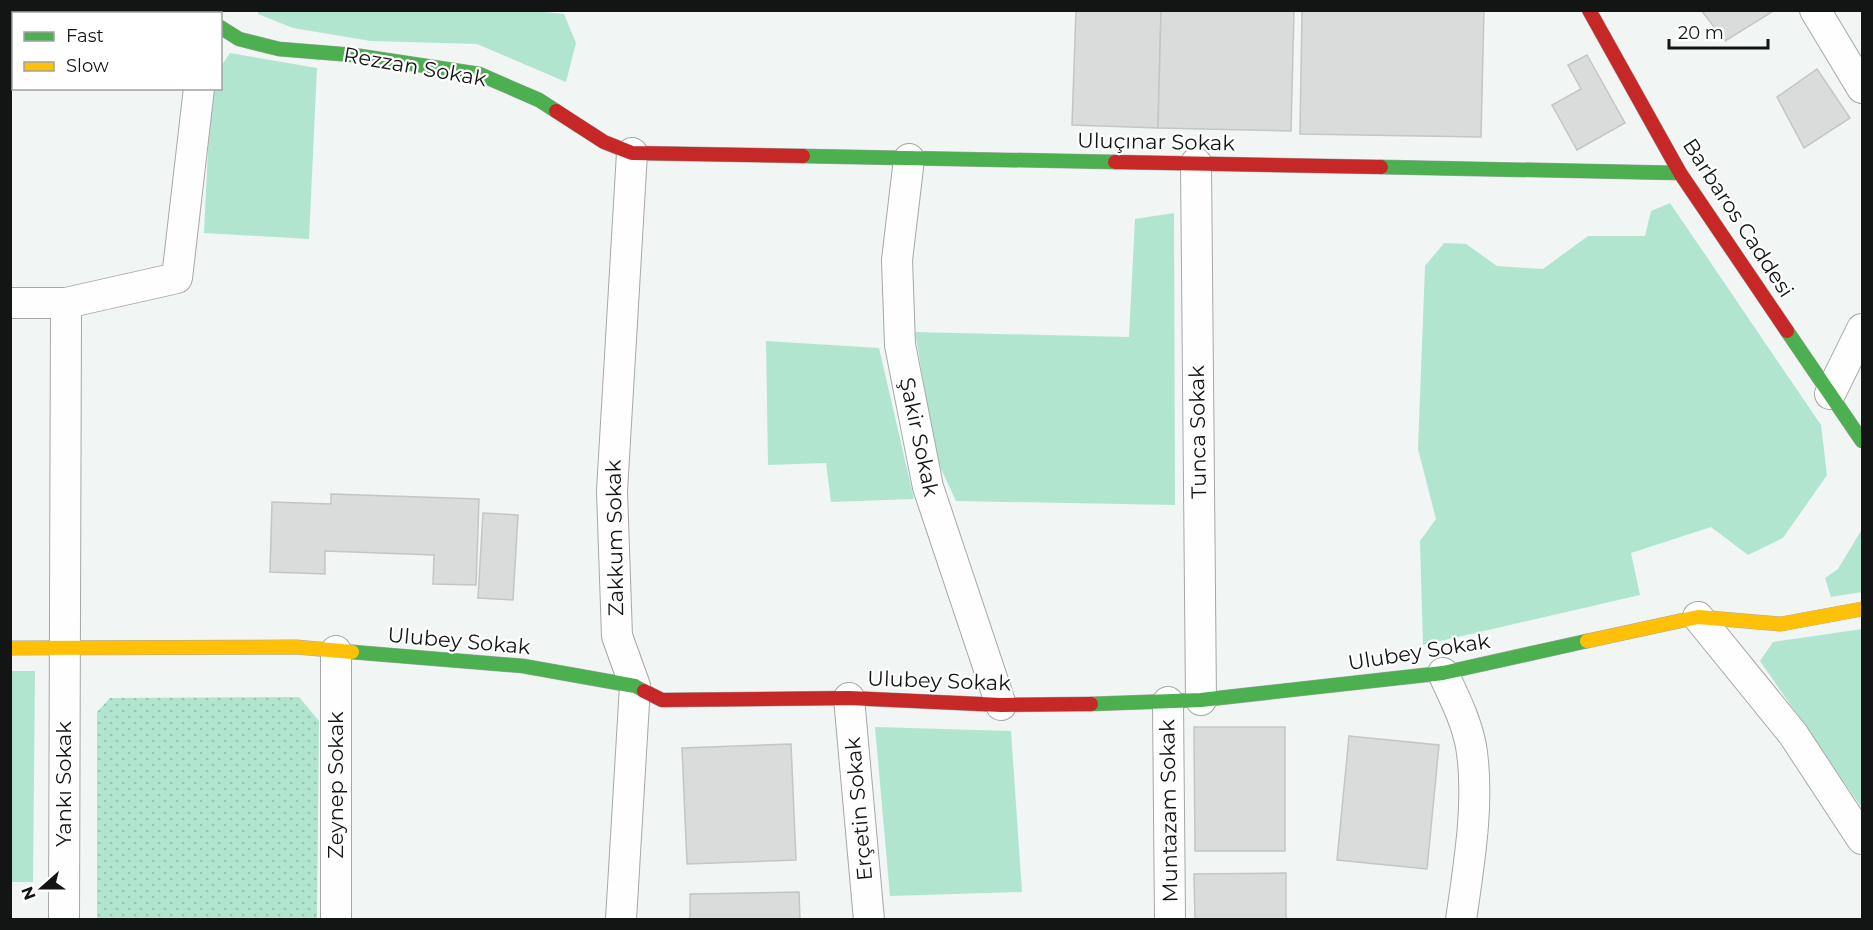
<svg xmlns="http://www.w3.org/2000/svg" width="1873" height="930" font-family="Montserrat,sans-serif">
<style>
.green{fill:#b2e5d0}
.park{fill:url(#park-dots)}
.building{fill:#d9dcda;stroke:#c3c6c5;stroke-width:1.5}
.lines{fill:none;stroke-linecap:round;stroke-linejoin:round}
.street-casing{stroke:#a6a8a7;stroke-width:32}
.fast-casing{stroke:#a6a8a7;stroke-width:15}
.slow-casing{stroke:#a6a8a7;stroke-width:15}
.jam-casing{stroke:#a6a8a7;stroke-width:15}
.street{stroke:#fdfefd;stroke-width:30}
.fast{stroke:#4caf50;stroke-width:14}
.slow{stroke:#ffc107;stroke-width:14}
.jam{stroke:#c62828;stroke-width:14}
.labels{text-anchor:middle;stroke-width:4.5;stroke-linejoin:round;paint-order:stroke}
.street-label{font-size:21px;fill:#131514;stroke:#fff}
</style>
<defs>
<pattern id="park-dots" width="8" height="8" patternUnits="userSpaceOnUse" patternTransform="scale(1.5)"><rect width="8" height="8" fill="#b2e5d0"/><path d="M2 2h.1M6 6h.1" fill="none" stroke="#98c4b2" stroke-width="1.8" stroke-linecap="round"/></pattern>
</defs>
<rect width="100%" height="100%" fill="#f1f5f3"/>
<!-- green -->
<g class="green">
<path d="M258,10H524L564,14L576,43L566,82L477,44L371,41L293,28L258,14Z"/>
<path d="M230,53L317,68L309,239L204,233L211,89L220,88L221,66Z"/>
<path d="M1670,203L1821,425L1827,475L1783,538L1748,555L1711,527L1631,553L1640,595L1423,645L1420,541L1436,519L1418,449L1425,266L1444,243L1466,244L1497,266L1543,269L1588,236H1645L1651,211Z"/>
<path d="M1174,213L1175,505L956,501L936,458L915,332L1129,337L1135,219Z"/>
<path d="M766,341L879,348L914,499L831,502L826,463L768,465Z"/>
<path d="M1862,529V592L1831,597L1825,578L1838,569Z"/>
<path d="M1862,629V808L1760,661L1773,642Z"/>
<path d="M11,671H35L33,882H11Z"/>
<path d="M875,727L1011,731L1022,892L890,896Z"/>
</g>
<!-- park -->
<path class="park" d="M299,697L319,721L317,919H97V712L110,698Z"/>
<!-- building -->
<g class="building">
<path d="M1076,10H1161L1158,128L1072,125Z"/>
<path d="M1161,10H1294L1291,131L1158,128Z"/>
<path d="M1302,10H1484L1481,137L1300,134Z"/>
<path d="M1701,10H1775L1725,41Z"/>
<path d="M1587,55L1625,123L1577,150L1552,105L1581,89L1568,65Z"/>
<path d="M1817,69L1850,118L1804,148L1777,97Z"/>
<path d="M331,494L479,499L476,585L433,584L434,555L325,551V574L270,572L272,502L331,504Z"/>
<path d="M483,513L518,515L513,600L478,598Z"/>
<path d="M1194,727H1285V851H1195Z"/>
<path d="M1349,736L1439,745L1427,869L1337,860Z"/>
<path d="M791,744L796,860L687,864L682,748Z"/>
<path d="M1286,873V920H1195L1194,874Z"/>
<path d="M799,892L800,920H690V894Z"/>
</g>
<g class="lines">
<!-- street casing -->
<g class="street-casing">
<g id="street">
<path d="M192,10L197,14"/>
<path d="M1815,10L1862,88"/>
<path d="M909,159L897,260L900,345L928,487L1001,705"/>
<path d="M1196,163L1201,700"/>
<path d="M10,303H66L177,278L199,88"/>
<path d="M1830,394L1862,329"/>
<path d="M1698,617L1793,734L1862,839"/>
<path d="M1443,673C1454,697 1466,720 1471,746C1480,801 1469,864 1461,920"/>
<path d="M849,698L869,920"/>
<path d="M1168,702L1170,920"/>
<path d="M64,920L66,303"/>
<path d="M336,920V651"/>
<path d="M621,920L635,686L617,636L612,491L632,153"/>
</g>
</g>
<!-- fast casing -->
<g class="fast-casing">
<g id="fast">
<path d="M220,27L239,39L279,49L353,55L479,74L539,100L556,111"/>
<path d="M803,156L1115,162"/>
<path d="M1381,167L1680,173"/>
<path d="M1787,331L1862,441"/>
<path d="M352,652L523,666L635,686L644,691"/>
<path d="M1091,704L1201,700L1443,673L1587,641"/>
</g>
</g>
<!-- slow casing -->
<g class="slow-casing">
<g id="slow">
<path d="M1587,641L1698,617L1781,624L1862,609"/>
<path d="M10,648L296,647L352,652"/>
</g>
</g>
<!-- jam casing -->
<g class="jam-casing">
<g id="jam">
<path d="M1589,10L1680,173L1787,331"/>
<path d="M556,111L604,142L632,153L803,156"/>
<path d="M1115,162L1381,167"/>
<path d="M644,691L662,700L849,698L1001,705L1091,704"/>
</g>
</g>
<!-- street -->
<use href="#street" class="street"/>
<!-- fast -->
<use href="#fast" class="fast"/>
<!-- slow -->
<use href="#slow" class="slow"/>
<!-- jam -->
<use href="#jam" class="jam"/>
</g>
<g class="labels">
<!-- street labels -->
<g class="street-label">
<text transform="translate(415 67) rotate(10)" y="7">Rezzan Sokak</text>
<text transform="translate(1156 142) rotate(1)" y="7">Uluçınar Sokak</text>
<text transform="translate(1738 218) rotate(57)" y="7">Barbaros Caddesi</text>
<text transform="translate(1198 432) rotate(-91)" y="7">Tunca Sokak</text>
<text transform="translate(919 437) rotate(78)" y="7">Şakir Sokak</text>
<text transform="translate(615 538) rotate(-91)" y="7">Zakkum Sokak</text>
<text transform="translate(459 641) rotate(5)" y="7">Ulubey Sokak</text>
<text transform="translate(1419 652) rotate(-9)" y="7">Ulubey Sokak</text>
<text transform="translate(939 681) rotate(2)" y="7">Ulubey Sokak</text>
<text transform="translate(64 784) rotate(-90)" y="7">Yankı Sokak</text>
<text transform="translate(336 785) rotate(-90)" y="7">Zeynep Sokak</text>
<text transform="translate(859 809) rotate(-95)" y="7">Erçetin Sokak</text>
<text transform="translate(1169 811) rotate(-91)" y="7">Muntazam Sokak</text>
</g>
</g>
<!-- border -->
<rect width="1873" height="930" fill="none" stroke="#131514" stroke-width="24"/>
<!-- legend -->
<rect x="12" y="12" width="210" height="78" fill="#ffffff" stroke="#a1a1a1" stroke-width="1.5"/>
<rect x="24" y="32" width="30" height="9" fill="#4caf50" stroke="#a1a1a1" stroke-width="1.5"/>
<text x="66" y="42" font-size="18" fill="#131514">Fast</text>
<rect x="24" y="62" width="30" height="9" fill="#ffc107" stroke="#a1a1a1" stroke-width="1.5"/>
<text x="66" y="72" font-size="18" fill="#131514">Slow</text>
<!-- north arrow -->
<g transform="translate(42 888) rotate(249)" stroke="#ffffff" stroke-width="4.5" paint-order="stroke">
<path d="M0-4.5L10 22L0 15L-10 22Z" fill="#131514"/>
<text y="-9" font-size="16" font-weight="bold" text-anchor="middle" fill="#131514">N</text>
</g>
<!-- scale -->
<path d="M1669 39v9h99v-9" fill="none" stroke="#131514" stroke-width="3"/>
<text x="1678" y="39" font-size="18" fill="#131514" stroke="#ffffff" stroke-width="4.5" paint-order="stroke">20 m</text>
</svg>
